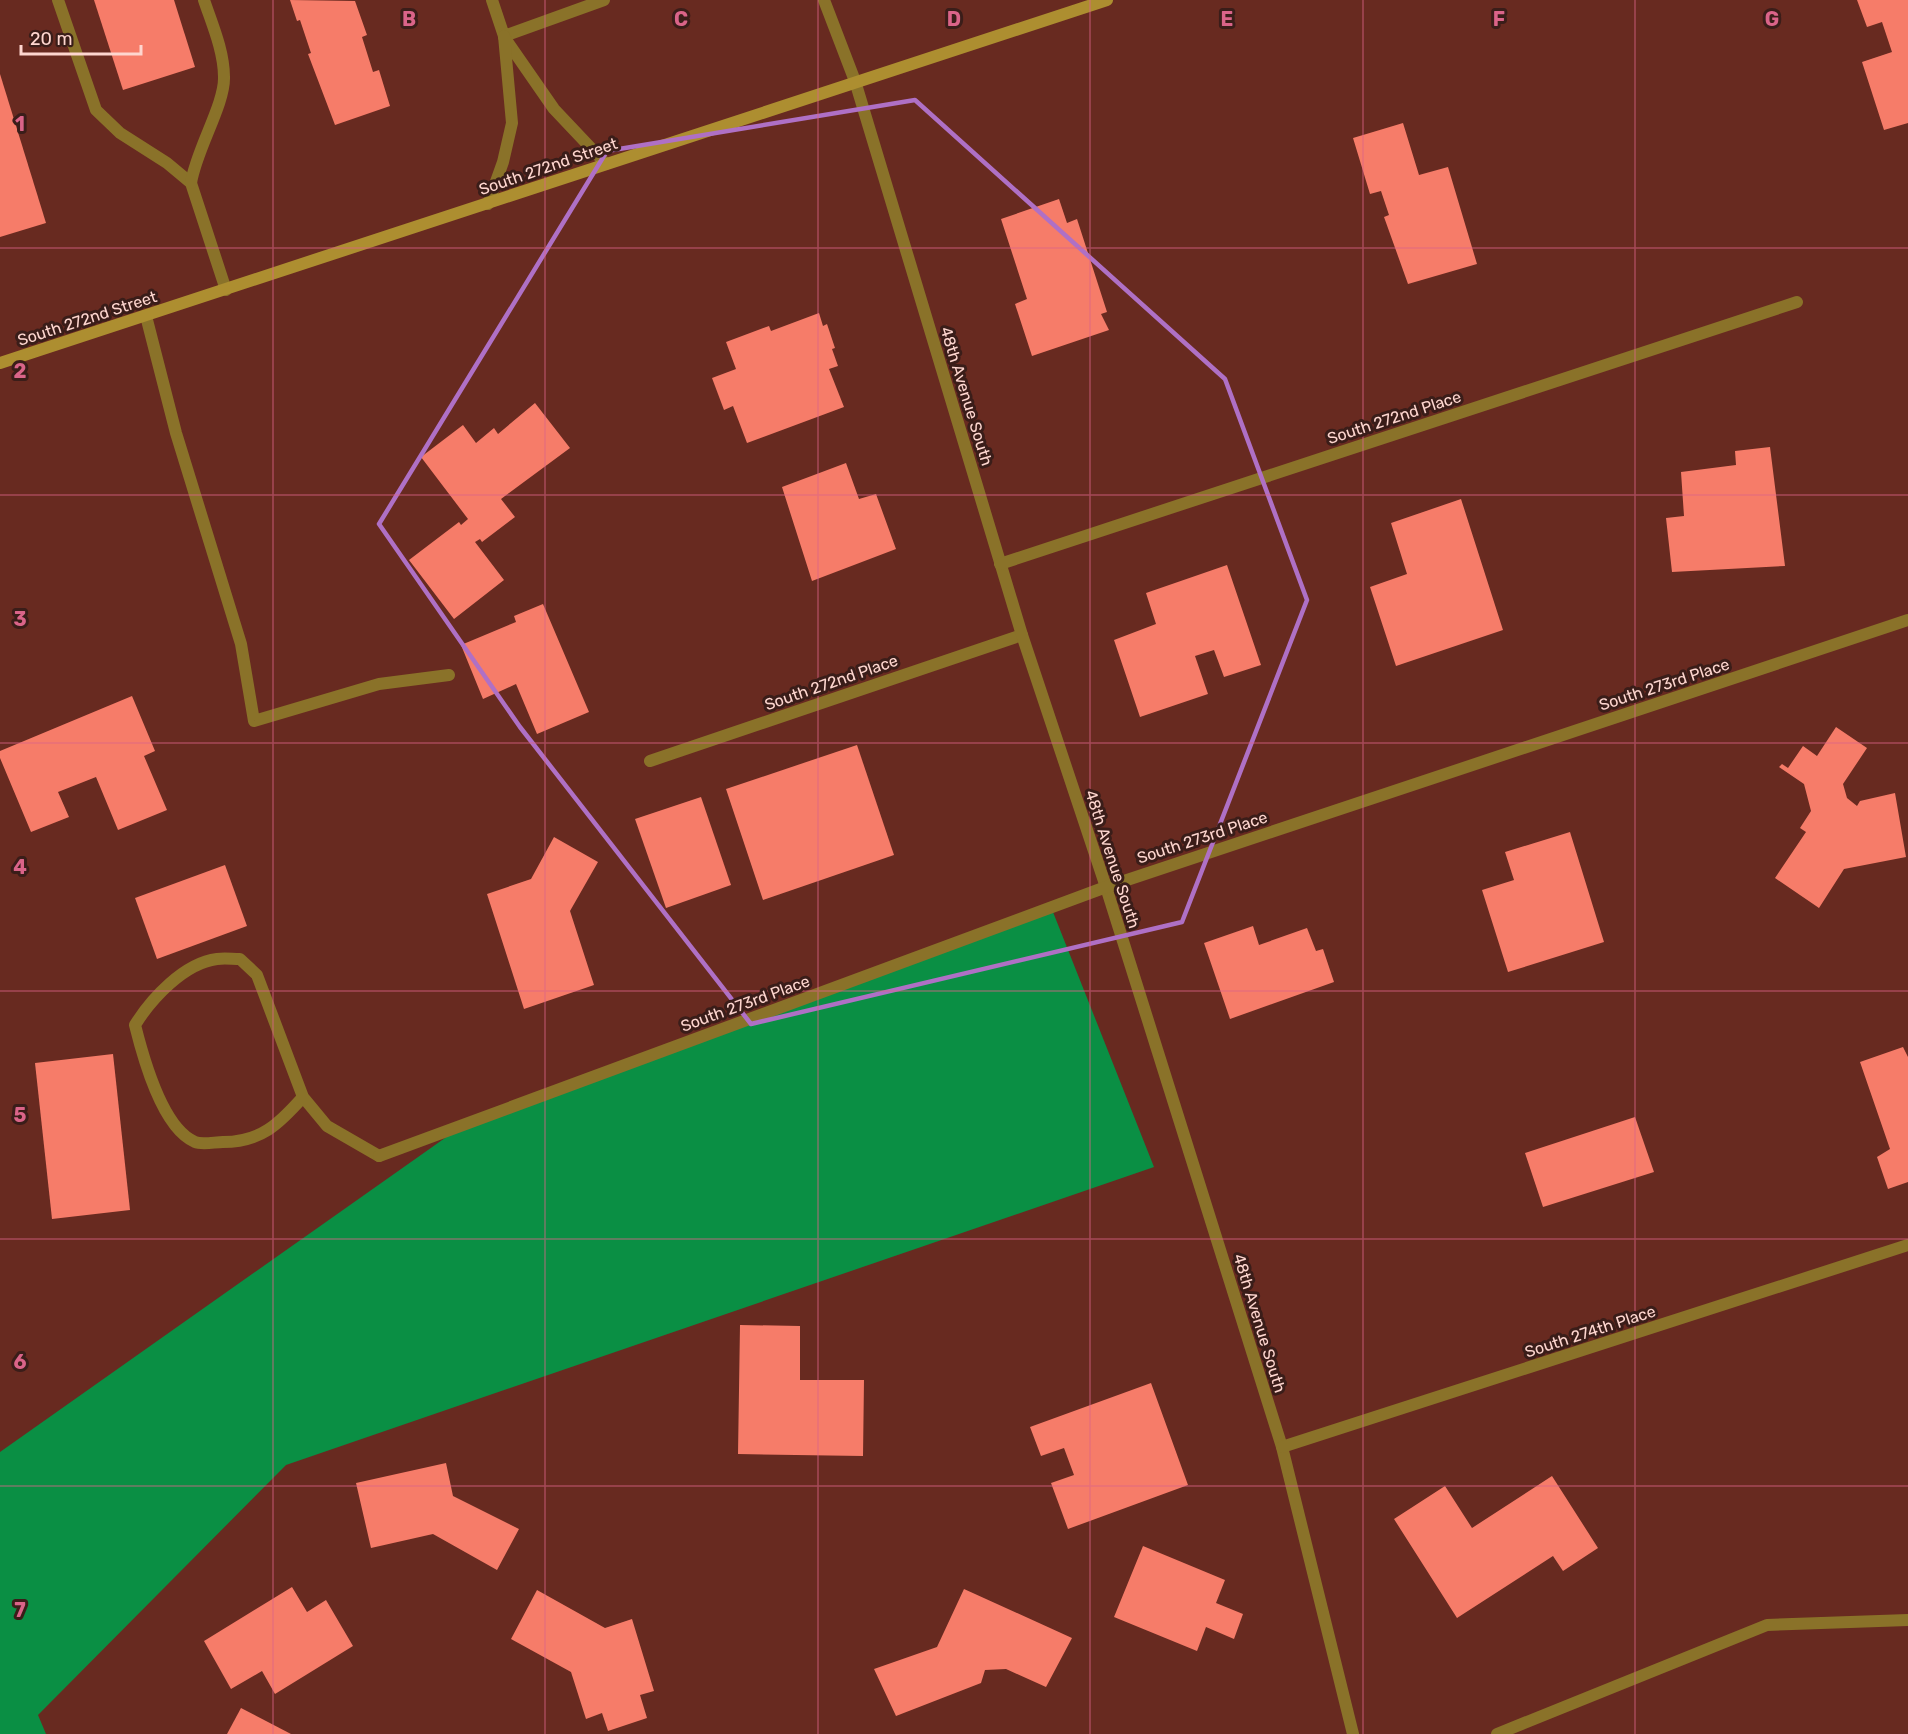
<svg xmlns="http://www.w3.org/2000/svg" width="1908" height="1734" font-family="Rubik,sans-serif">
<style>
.forest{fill:#0a8f44}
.building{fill:#f67c69}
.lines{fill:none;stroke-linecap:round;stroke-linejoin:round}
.lane{stroke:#8a7229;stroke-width:12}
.street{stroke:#8a7229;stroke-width:12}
.secondary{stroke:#ad8e30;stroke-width:12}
.marked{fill:none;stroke:#af70c5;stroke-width:4.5;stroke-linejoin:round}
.grid{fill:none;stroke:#da6489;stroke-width:1.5;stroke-opacity:0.55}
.labels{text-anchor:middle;stroke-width:6;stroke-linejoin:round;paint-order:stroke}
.street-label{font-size:16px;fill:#fed6cf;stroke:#3a1d19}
.grid-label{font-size:20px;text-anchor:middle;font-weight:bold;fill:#da6489;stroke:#3a1d19;stroke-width:6;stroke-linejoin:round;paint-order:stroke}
</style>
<rect width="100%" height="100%" fill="#682a20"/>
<!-- forest -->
<path class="forest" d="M1051,907L1154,1167L286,1465L38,1715L46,1734H0V1452L462,1126Z"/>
<!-- building -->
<g class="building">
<path d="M94,0H174L195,67L123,90Z"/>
<path d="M290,0L355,1L367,35L362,37L373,72L379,70L390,106L335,125L308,54L311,53L300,20L297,21Z"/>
<path d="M1857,0H1908V123L1884,130L1862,62L1892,52L1882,22L1867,27Z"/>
<path d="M0,74L46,223L0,237Z"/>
<path d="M1403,123L1419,175L1448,167L1477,264L1408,284L1384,217L1389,215L1381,191L1370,194L1353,138Z"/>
<path d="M1059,199L1067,223L1077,219L1107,312L1101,314L1109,330L1032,356L1015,304L1027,299L1001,219Z"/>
<path d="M819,313L823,326L827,324L835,348L832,349L838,366L829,369L844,407L747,443L733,406L724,410L712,378L736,369L726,342L769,326L771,331Z"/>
<path d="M535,403L570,448L501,499L515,517L482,542L480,539L475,542L504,580L454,619L409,560L459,522L461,525L468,519L421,457L463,425L476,443L494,428L498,434Z"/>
<path d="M1770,447L1785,566L1672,572L1666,518L1684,516L1681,472L1736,465L1735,451Z"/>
<path d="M846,463L859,499L876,494L896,549L812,581L782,487Z"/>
<path d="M1461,499L1503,630L1396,666L1370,587L1407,574L1391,523Z"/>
<path d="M1227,565L1261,665L1224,677L1214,650L1195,656L1208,694L1140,717L1114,640L1156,624L1146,593Z"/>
<path d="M543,604L589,712L537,734L516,684L483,699L461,645L516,622L514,616Z"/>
<path d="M132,696L155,751L144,756L167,810L118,830L96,777L58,792L69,817L31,832L0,758V751Z"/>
<path d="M1836,727L1867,748L1843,784L1847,798L1857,806L1860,801L1895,793L1906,857L1844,869L1819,908L1775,878L1806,832L1800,828L1811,811L1804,784L1779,767L1782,764L1788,768L1803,746L1817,756Z"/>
<path d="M857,745L894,855L763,900L726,789Z"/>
<path d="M701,797L731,885L666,908L635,819Z"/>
<path d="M1570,832L1604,942L1508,972L1482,890L1514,880L1505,852Z"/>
<path d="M554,837L598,862L570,911L594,985L524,1009L487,894L531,879Z"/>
<path d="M225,865L247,926L157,959L135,898Z"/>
<path d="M1253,926L1259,945L1307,928L1316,951L1323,949L1334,982L1230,1019L1204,943Z"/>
<path d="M1903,1047L1908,1057V1182L1888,1189L1877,1157L1890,1149L1860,1062Z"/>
<path d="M113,1054L130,1210L52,1219L35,1063Z"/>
<path d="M1635,1117L1654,1172L1543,1207L1525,1153Z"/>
<path d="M740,1325L800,1326V1380H864L863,1456L738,1454Z"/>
<path d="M1151,1383L1188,1485L1068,1529L1051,1483L1074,1475L1064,1448L1041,1456L1030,1427Z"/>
<path d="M446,1463L453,1496L519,1529L497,1570L433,1534L371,1548L356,1483Z"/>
<path d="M1552,1476L1598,1548L1563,1571L1553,1556L1457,1618L1394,1519L1445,1486L1472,1528Z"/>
<path d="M1143,1546L1225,1580L1216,1603L1243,1614L1234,1639L1206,1627L1197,1651L1114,1617Z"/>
<path d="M292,1587L307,1612L326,1600L353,1646L275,1694L262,1671L231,1689L204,1641Z"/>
<path d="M964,1589L1072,1638L1046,1687L1006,1669L985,1670L981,1683L896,1716L874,1669L937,1647Z"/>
<path d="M537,1590L605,1628L632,1619L654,1691L640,1695L647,1718L608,1731L602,1713L586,1719L571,1672L511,1639Z"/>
<path d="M241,1708L291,1734H227Z"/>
</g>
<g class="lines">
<!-- lane -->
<g class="lane">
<path d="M146,316L176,433L241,644L254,721L379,684L449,675"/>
<path d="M650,761L1022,635"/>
<path d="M303,1097C279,1124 261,1142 223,1142C215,1142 202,1145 195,1142C162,1128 143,1057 135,1025C151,999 184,963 217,959C224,958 232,959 240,959L257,975L303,1097L327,1126L379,1156"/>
<path d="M1497,1734L1767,1625L1908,1620"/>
</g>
<!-- street -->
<g class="street">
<path d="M58,0L96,110L120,133L167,163L191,183L226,290"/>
<path d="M492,0L504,36L604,0"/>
<path d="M824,0L855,81L1022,635L1106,887L1282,1447L1353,1734"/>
<path d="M504,37L554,109L606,164"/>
<path d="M191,183C196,150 225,104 224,77C224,51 212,24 204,0"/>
<path d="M488,204L503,162L512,123L504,36"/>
<path d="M1000,564L1797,302"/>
<path d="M379,1156L1106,887L1908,620"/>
<path d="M1282,1447L1908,1245"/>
</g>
<!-- secondary -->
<path class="secondary" d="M0,363L1107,0"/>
</g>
<!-- marked area -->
<path class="marked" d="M915,100L1225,379L1307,600L1182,922L751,1024L520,727L379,524L607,151Z"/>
<!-- grid -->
<path class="grid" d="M273,0V1734M545,0V1734M818,0V1734M1090,0V1734M1363,0V1734M1635,0V1734M0,248H1908M0,495H1908M0,743H1908M0,991H1908M0,1239H1908M0,1486H1908"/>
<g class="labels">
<!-- street labels -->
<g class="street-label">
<text transform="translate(548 166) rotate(-19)" y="6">South 272nd Street</text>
<text transform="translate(87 318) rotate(-18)" y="6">South 272nd Street</text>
<text transform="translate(967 396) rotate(73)" y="6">48th Avenue South</text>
<text transform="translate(1394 417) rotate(-18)" y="6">South 272nd Place</text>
<text transform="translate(831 682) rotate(-19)" y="6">South 272nd Place</text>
<text transform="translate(1664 684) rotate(-18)" y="6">South 273rd Place</text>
<text transform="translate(1202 837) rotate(-18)" y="6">South 273rd Place</text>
<text transform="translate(1113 859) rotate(72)" y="6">48th Avenue South</text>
<text transform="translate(745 1003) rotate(-20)" y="6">South 273rd Place</text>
<text transform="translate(1260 1323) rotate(73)" y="6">48th Avenue South</text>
<text transform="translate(1590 1331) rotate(-18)" y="6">South 274th Place</text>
</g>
</g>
<g class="grid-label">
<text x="409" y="26">B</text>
<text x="681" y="26">C</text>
<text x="954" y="26">D</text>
<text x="1227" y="26">E</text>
<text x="1499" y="26">F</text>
<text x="1772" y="26">G</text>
<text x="20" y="131">1</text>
<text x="20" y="378">2</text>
<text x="20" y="626">3</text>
<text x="20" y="874">4</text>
<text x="20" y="1122">5</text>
<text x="20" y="1369">6</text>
<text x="20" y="1617">7</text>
</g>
<!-- scale -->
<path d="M21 45v9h120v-9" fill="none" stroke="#fed6cf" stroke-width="3"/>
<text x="30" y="45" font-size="18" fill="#fed6cf" stroke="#3a1d19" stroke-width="4.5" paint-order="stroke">20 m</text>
</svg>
